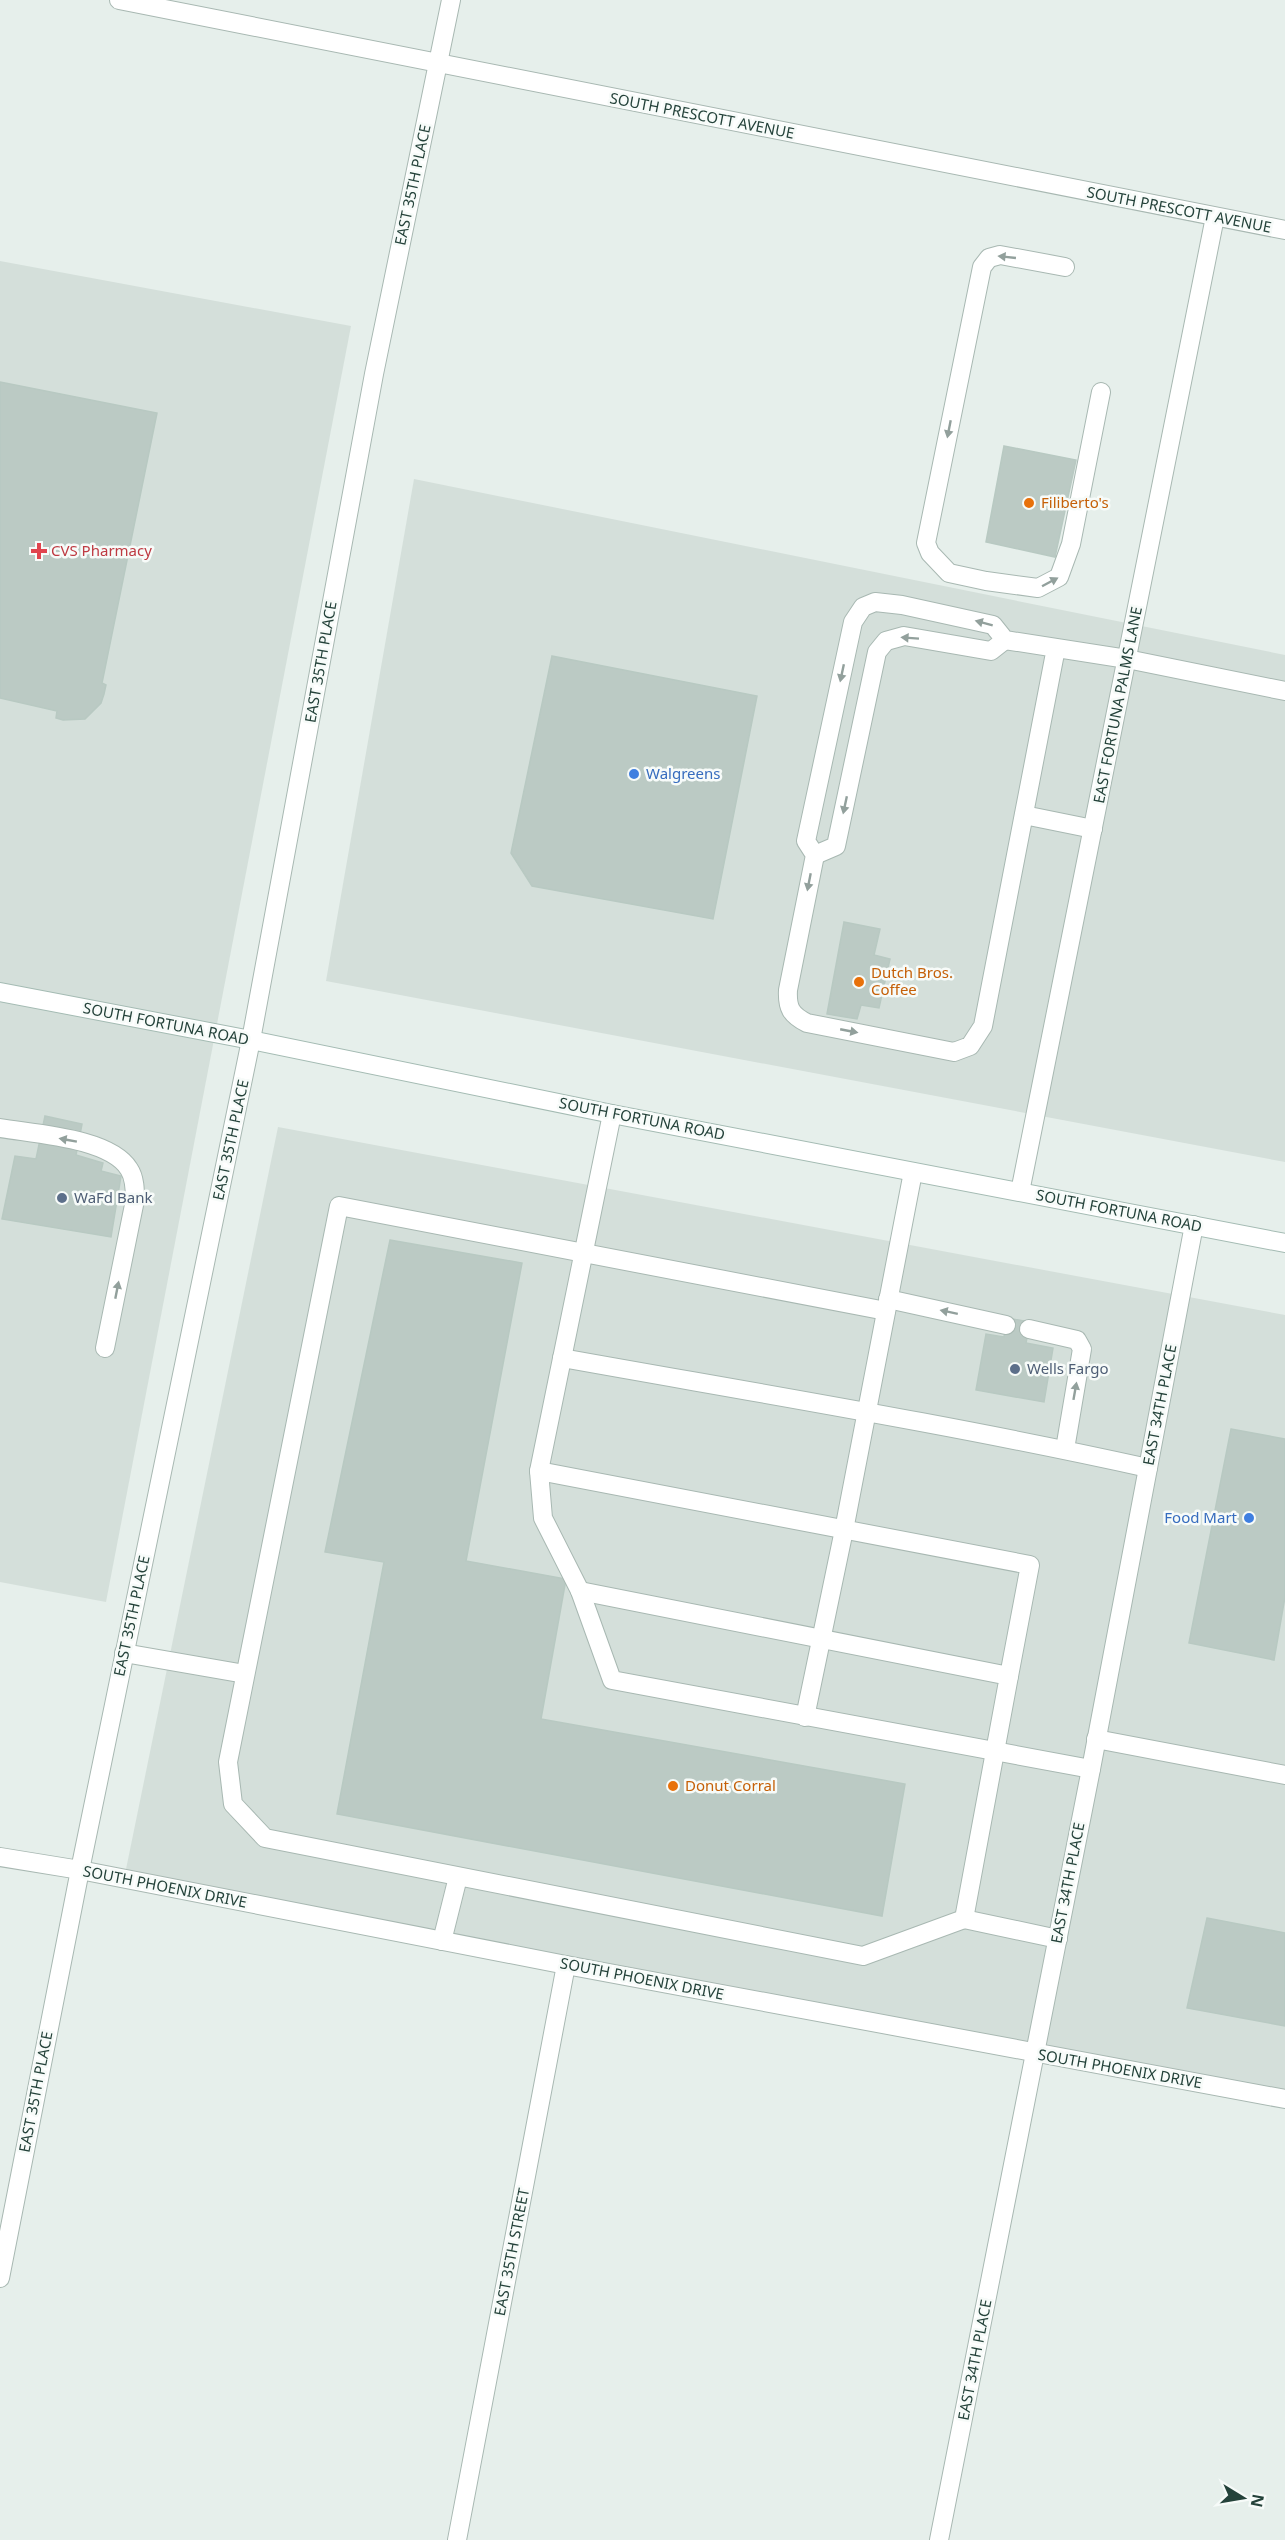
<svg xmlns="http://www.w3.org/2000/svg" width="1285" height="2540" font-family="'Noto Sans',sans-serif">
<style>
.built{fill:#d4dfda}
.building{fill:#bbcac4;stroke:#b8c9c2;stroke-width:1.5}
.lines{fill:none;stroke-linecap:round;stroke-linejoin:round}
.service-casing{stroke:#a8b8b2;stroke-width:20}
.minor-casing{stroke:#a8b8b2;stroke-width:20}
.tertiary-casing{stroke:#a8b8b2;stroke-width:20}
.secondary-casing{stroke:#a4bbb3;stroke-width:20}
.service{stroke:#fff;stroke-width:18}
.minor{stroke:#fff;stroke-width:18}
.tertiary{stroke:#fff;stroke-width:18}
.secondary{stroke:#fff;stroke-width:18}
.oneway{fill:#92a09c}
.food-dot{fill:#e8710a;stroke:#f7fbf9;stroke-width:2}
.health-dot{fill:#e0444e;stroke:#f7fbf9;stroke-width:2}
.shop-dot{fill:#3f7fe0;stroke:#f7fbf9;stroke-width:2}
.service-dot{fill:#5c6f8a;stroke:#f7fbf9;stroke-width:2}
.labels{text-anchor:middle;stroke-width:5;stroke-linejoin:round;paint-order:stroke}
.street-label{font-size:15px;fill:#24423a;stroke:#f7fbf9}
.food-label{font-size:15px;fill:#c56008;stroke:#f7fbf9;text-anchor:start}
.health-label{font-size:15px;fill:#be3a42;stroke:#f7fbf9;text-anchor:start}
.shop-label{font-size:15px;fill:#366cbe;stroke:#f7fbf9;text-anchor:start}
.service-label{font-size:15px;fill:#4e5e75;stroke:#f7fbf9;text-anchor:start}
</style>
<rect width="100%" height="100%" fill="#e6efeb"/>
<!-- built -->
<g class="built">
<path d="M0,261L351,326L106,1602L0,1582Z"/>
<path d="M414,479L1285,655V1162L326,981Z"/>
<path d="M278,1127L1285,1315V2097L124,1879Z"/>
</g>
<!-- building -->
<g class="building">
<path d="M0,382L157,413L102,683L106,685L104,694L101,703L85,719L63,720L56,718L57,711L0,698Z"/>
<path d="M1004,446L1076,460L1055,557L986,542Z"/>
<path d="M552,656L757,696L713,919L532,886L511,853Z"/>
<path d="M844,922L880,929L874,955L890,959L879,1008L861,1005L857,1019L827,1014Z"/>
<path d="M45,1116L82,1124L76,1155L103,1163L101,1171L121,1176L111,1237L2,1219L15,1156L36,1159Z"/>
<path d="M390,1240L522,1263L466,1561L566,1579L541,1719L905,1784L882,1916L337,1814L384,1562L325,1552Z"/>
<path d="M1007,1318L1030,1322L1026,1343L1053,1348L1044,1402L976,1390L986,1334L1004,1337Z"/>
<path d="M1231,1429L1285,1439V1597L1274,1660L1189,1643Z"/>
<path d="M1207,1918L1285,1933V2026L1187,2008Z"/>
</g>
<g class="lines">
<!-- service casing -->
<g class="service-casing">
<g id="service">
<path d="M1065,267L1000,255L989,258L982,267L926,543L930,553L949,573L986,581L1038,588L1059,577L1071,544L1101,392"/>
<path d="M1056,648L983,1026L970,1046L954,1052L807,1023C791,1015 787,1008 788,990L815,855L806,841L853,622L863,607L875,602L902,605L993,625L1005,640L1127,659"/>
<path d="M1024,815L1093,829"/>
<path d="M815,855L836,846L877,652L886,641L904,636L991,651L1005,640"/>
<path d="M612,1114L539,1471L543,1518L580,1591L612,1680L1091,1769"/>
<path d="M0,1128C35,1134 110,1138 129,1169C135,1178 135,1190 135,1200L105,1348"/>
<path d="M888,1299L1006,1325"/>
<path d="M1029,1329L1077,1340L1082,1349L1065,1449"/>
<path d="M562,1358C757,1393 954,1425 1148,1468"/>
<path d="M539,1471L1030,1565L1009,1676"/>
<path d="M580,1591L1009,1676L964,1919L863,1956L265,1838L233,1804L228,1762L339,1206L886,1311"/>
<path d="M124,1653L245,1674"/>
<path d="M805,1717L844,1530L913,1172"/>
<path d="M1096,1739L1285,1775"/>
<path d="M964,1919L1058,1939"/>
<path d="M442,1941L458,1877"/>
</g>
</g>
<!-- minor casing -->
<g class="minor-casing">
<g id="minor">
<path d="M119,0L1285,230"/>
<path d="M1127,659L1285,691"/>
<path d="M1020,1192L1215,217"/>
<path d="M0,1857L80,1870L566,1965L1285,2099"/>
<path d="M457,2540L566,1965"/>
<path d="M939,2540L1091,1769L1194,1225"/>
</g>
</g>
<!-- tertiary casing -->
<g class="tertiary-casing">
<path id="tertiary" d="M0,2278L80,1870L251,1040L374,374L451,0"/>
</g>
<!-- secondary casing -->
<g class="secondary-casing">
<path id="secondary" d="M0,992L251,1040L612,1114L1285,1243"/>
</g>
<!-- service -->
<use href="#service" class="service"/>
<!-- minor -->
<use href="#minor" class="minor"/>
<!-- tertiary -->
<use href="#tertiary" class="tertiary"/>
<!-- secondary -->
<use href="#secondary" class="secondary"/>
</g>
<!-- one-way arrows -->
<defs><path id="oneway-solid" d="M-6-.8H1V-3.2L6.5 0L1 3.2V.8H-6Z" transform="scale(1.5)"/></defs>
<g class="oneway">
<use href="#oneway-solid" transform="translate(1007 257) rotate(-174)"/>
<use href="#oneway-solid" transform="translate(949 429) rotate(101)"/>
<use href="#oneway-solid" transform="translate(1050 582) rotate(-28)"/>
<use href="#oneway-solid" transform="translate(984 623) rotate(-165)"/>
<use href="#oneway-solid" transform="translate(910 638) rotate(-176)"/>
<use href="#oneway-solid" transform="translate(842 673) rotate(102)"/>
<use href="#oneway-solid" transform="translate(845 805) rotate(102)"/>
<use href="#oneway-solid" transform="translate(809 882) rotate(101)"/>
<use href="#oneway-solid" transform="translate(849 1031) rotate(11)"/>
<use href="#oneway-solid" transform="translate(68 1140) rotate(-170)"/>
<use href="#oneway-solid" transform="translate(117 1290) rotate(-79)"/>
<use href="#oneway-solid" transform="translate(949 1312) rotate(-168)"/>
<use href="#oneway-solid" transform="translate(1075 1391) rotate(-80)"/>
</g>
<!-- markers -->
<g class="food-dot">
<circle cx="1029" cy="503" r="6"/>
<circle cx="859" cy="982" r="6"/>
<circle cx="673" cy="1786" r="6"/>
</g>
<path class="health-dot" d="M36 542h6v6h6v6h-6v6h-6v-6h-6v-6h6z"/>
<g class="shop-dot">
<circle cx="634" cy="774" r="6"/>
<circle cx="1249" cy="1518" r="6"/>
</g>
<g class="service-dot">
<circle cx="62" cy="1198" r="6"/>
<circle cx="1015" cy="1369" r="6"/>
</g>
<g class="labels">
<!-- street labels -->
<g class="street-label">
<text transform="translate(702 116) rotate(11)" y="5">SOUTH PRESCOTT AVENUE</text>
<text transform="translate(413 185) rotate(-78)" y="5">EAST 35TH PLACE</text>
<text transform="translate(1179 210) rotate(11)" y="5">SOUTH PRESCOTT AVENUE</text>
<text transform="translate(321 662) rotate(-80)" y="5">EAST 35TH PLACE</text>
<text transform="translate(1118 705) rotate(-79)" y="5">EAST FORTUNA PALMS LANE</text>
<text transform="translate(166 1024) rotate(11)" y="5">SOUTH FORTUNA ROAD</text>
<text transform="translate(642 1119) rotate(11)" y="5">SOUTH FORTUNA ROAD</text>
<text transform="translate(231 1140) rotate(-78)" y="5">EAST 35TH PLACE</text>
<text transform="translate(1119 1211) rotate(11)" y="5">SOUTH FORTUNA ROAD</text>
<text transform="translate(1160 1405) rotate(-79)" y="5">EAST 34TH PLACE</text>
<text transform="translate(132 1616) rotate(-78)" y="5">EAST 35TH PLACE</text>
<text transform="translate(1068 1883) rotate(-79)" y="5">EAST 34TH PLACE</text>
<text transform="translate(165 1887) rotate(11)" y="5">SOUTH PHOENIX DRIVE</text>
<text transform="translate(642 1979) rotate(11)" y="5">SOUTH PHOENIX DRIVE</text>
<text transform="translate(1120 2069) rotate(10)" y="5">SOUTH PHOENIX DRIVE</text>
<text transform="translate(36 2092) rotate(-79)" y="5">EAST 35TH PLACE</text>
<text transform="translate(512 2252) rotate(-79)" y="5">EAST 35TH STREET</text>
<text transform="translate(975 2360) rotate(-79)" y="5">EAST 34TH PLACE</text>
</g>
<!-- food labels -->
<g class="food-label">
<text x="1041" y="508">Filiberto's</text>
<text x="871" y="978">Dutch Bros.<tspan x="871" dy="17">Coffee</tspan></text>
<text x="685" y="1791">Donut Corral</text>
</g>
<!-- health labels -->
<g class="health-label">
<text x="51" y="556">CVS Pharmacy</text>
</g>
<!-- shop labels -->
<g class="shop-label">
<text x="646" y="779">Walgreens</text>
<text x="1237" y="1523" text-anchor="end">Food Mart</text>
</g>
<!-- service labels -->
<g class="service-label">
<text x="74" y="1203">WaFd Bank</text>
<text x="1027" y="1374">Wells Fargo</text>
</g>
</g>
<!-- north arrow -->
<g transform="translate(1243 2498) rotate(101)" stroke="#f7fbf9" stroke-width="4.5" paint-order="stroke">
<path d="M0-4.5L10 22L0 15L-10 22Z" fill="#24423a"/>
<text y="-9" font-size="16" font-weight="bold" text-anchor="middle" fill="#24423a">N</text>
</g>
</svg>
